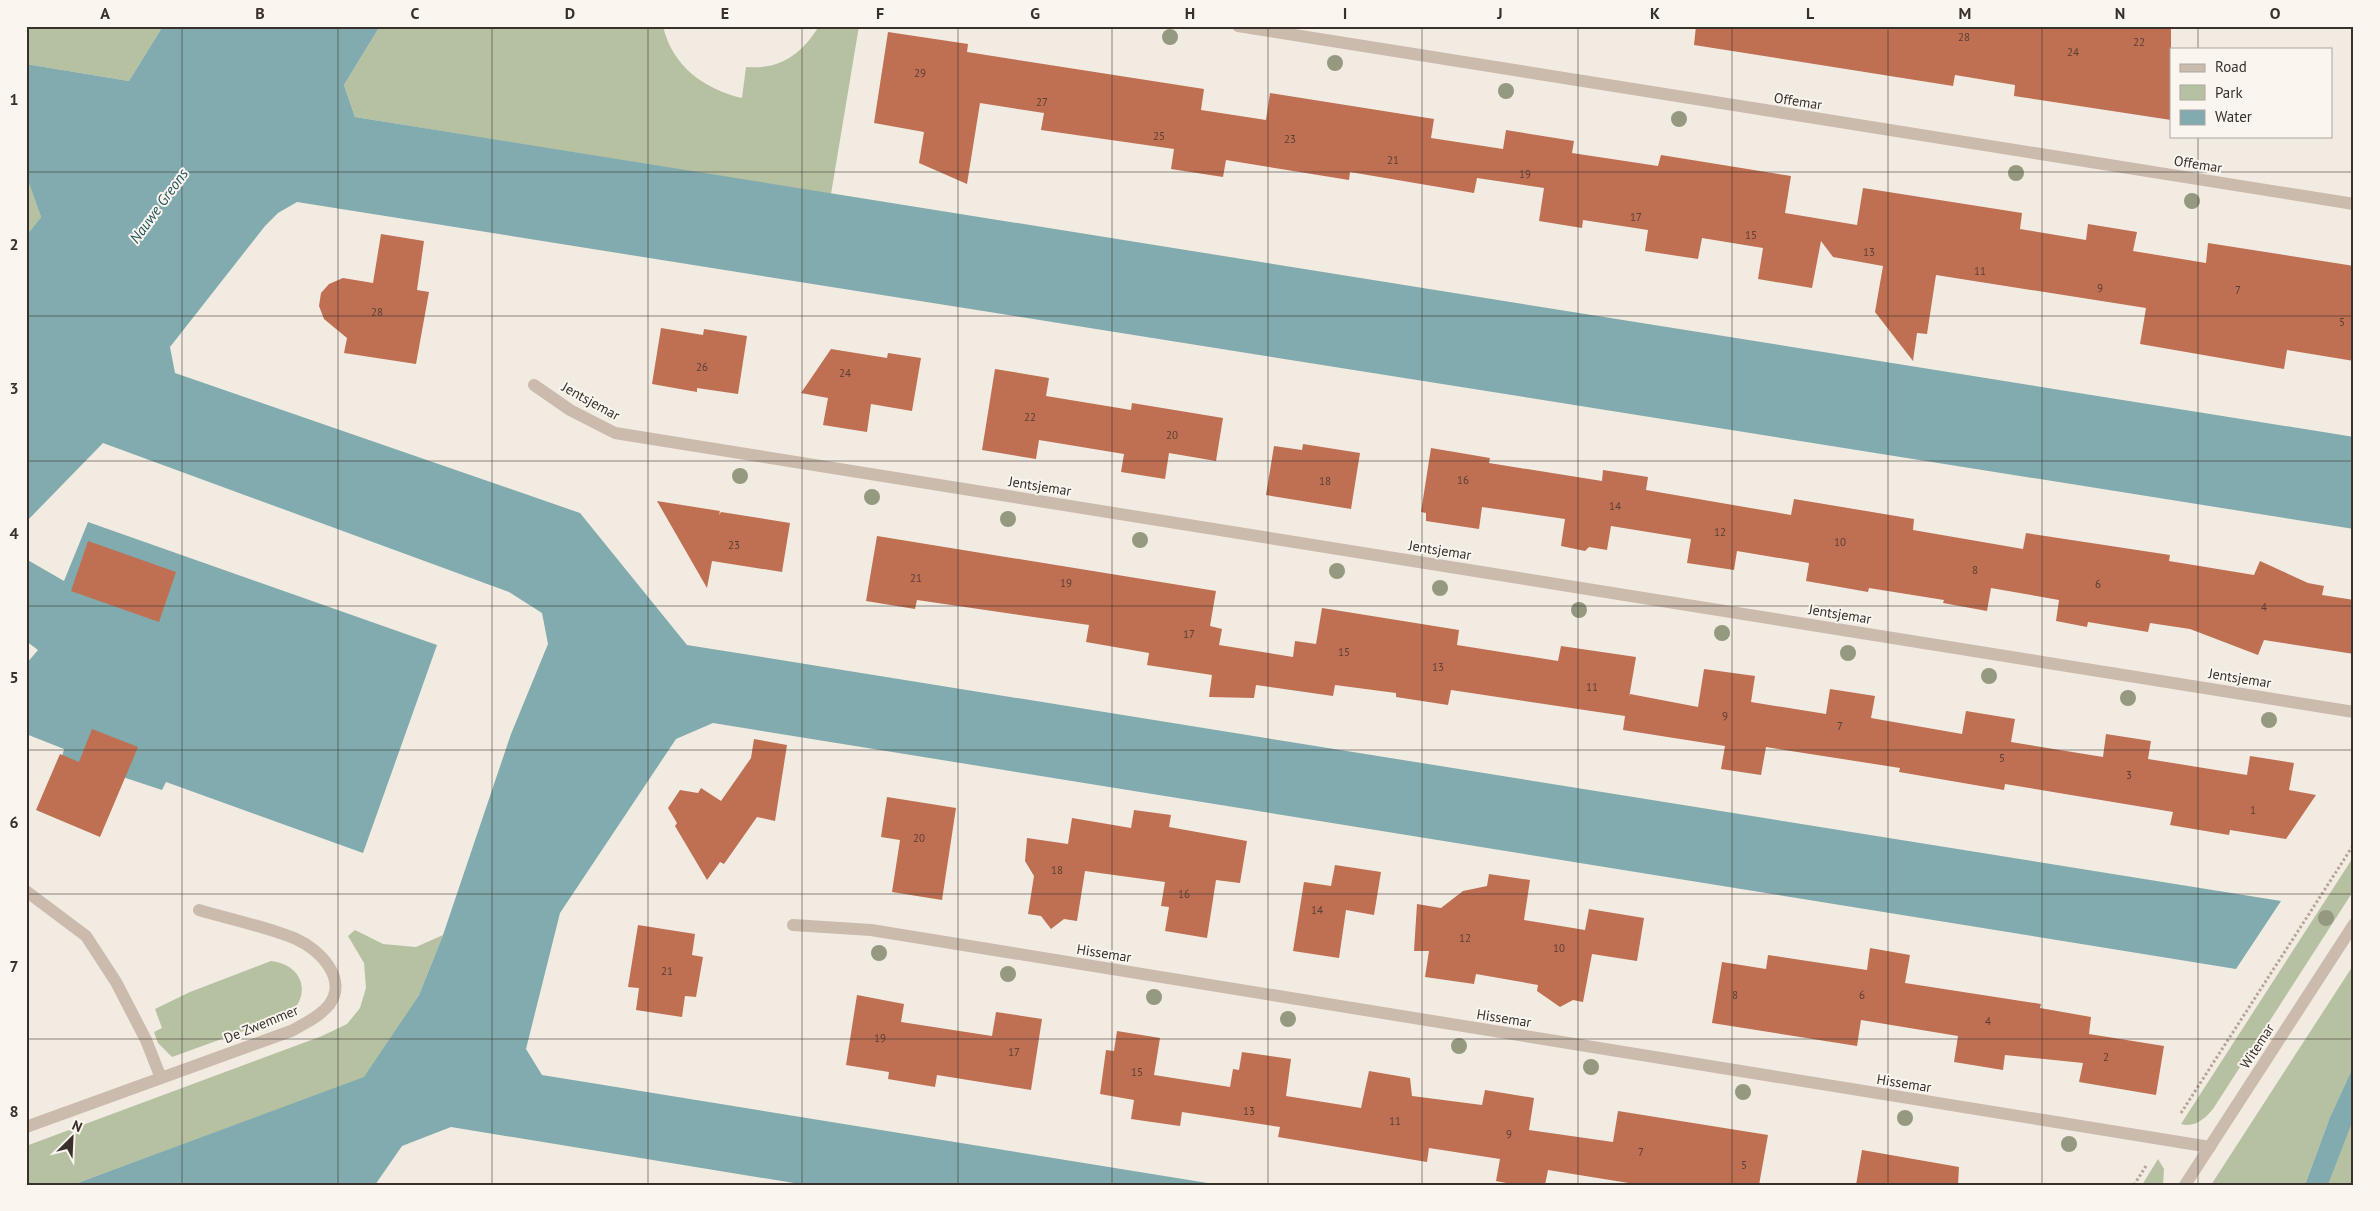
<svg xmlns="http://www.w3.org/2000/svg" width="2380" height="1211" font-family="'PT Sans',sans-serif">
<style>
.green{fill:#b6c1a2}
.water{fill:#81abae}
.building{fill:#bf6f52}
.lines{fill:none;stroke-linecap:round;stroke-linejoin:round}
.path{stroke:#b6a597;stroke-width:3;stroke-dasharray:2.5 2.5;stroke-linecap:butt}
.minor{stroke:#cabbad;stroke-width:12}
.tree{fill:#949980}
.grid{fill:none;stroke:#39302b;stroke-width:1;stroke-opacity:0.55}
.labels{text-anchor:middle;stroke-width:4;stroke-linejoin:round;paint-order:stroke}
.number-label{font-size:11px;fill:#5a4035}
.street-label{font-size:14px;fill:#39302b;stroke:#faf5ee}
.water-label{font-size:15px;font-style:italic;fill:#235459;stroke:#faf5ee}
.neatline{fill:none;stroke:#39302b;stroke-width:2}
.grid-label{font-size:16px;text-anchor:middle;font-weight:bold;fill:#39302b}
</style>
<rect width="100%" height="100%" fill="#f2ebe1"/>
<!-- green -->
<g class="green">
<path d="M26,26H163L129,81L26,64Z"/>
<path d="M380,26H663C672,66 704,89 742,98L746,67C780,70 802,54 819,26H859L831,194L355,117L344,85Z"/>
<path d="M26,182H29L41,217L26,236Z"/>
<path d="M2354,856V890L2213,1109C2205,1119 2194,1128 2181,1124Z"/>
<path d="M355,930L383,944L416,947L443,935L419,995L364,1078L72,1185H26V1146L322,1036L347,1024L360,1008L366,988L364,963L348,936Z"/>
<path d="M271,961C302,965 312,992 290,1014L172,1057L158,1043L154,1032L162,1028L155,1009L190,992Z"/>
<path d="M2354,964V1065L2330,1117L2305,1185H2211Z"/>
<path d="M2354,1117V1185H2328L2350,1125Z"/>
<path d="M2158,1159L2164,1169L2163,1185H2142Z"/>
</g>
<!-- water -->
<g class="water">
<path d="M163,26H380L344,85L355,117L2354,437V529L297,202L278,213L265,226L170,347L175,373L580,513L687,645L2281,901L2236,969L713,723L676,739L560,913L526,1049L542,1075L1220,1185H806L451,1127L402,1146L375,1185H72L364,1077L419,995L443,935L511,734L548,644L542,613L509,592L103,443L26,522V236L41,217L29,183L26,182V64L129,81Z"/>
<path d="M88,522L437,645L363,853L166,782L162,790L62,757L64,749L26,734V664L38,650L26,641V559L64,581Z"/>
<path d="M2354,1065V1117L2328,1185H2305L2330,1117Z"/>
</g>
<!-- building -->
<g class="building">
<path d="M1696,26H2171V120L2014,96L2015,85L1955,75L1953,86L1694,45Z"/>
<path d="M888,32L968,44L967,52L1204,89L1201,110L1266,120L1270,93L1434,119L1431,138L1503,149L1506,130L1574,141L1572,153L1658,166L1661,155L1791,176L1785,213L1857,225L1863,188L2022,213L2020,229L2086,240L2088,224L2137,232L2133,251L2206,263L2208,243L2354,266V361L2287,350L2284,369L2140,344L2146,308L1936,275L1927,334L1917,333L1913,361L1875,312L1883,266L1833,257L1821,241L1812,288L1758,279L1763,248L1702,238L1698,259L1645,251L1648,230L1583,220L1582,228L1539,221L1544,188L1477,178L1474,193L1350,172L1349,180L1226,160L1223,177L1171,169L1174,149L1041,130L1044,113L980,103L967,184L919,163L924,132L874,123Z"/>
<path d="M381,234L424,241L417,290L429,292L416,364L344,353L347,338L324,319L319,306L321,293L329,284L343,278L373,283Z"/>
<path d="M661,328L703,335L704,329L747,336L738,394L697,388V392L652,384Z"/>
<path d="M831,349L887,358L888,353L921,358L912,411L871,404L867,432L823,425L828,398L801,393Z"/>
<path d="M995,369L1049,378L1046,396L1131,410L1132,403L1223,418L1216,461L1169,453L1165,479L1121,472L1124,454L1039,440L1036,459L982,450Z"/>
<path d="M1303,444L1360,453L1351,509L1266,495L1274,446L1302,450Z"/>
<path d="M1431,448L1490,458L1489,463L1602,481L1603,470L1648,477L1646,490L1791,515L1794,499L1914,519L1913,530L2023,549L2026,533L2170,555L2169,561L2254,575L2260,561L2308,583L2324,586L2322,595L2354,600V654L2264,640L2258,655L2190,629L2150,623L2148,632L2088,622L2087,627L2056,621L2059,600L1991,588L1987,611L1943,603L1944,600L1869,588L1868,592L1806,581L1809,563L1737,551L1734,570L1687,563L1691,539L1611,526L1607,550L1589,547L1585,551L1561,546L1565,519L1482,507L1479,529L1426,521V513L1421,512Z"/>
<path d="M657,501L720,511L719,515L721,512L790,523L782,572L712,561L707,588Z"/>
<path d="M877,536L1216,591L1210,626L1222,629L1219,645L1293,657L1295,641L1316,644L1322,608L1459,630L1457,645L1558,661L1561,646L1636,657L1629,698L1630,694L1698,707L1704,669L1755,676L1751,702L1826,714L1830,689L1875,696L1871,718L1962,734L1966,711L2015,719L2011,742L2103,757L2106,734L2151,741L2148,759L2247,775L2250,756L2294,763L2289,790L2316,795L2286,839L2230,830L2229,835L2170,825L2173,812L2005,784L2004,790L1899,772L1900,768L1766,747L1761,775L1721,769L1725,746L1623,730L1625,716L1451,690L1448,705L1396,697V693L1335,685L1333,696L1256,685L1254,698L1209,697L1212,675L1147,665L1149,653L1086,642L1089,625L917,600L915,609L866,601Z"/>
<path d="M88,541L176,572L159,622L71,591Z"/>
<path d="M92,729L138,747L100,837L36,810L60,754L79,762Z"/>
<path d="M754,739L787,745L775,821L757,817L724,864L720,862L707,880L675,826L677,823L668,808L680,790L698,793L701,788L721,801L751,758Z"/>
<path d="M887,797L956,808L942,900L892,892L900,840L881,837Z"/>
<path d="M1134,810L1171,815L1169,827L1247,841L1240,883L1216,880L1207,938L1165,931L1169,907L1161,906L1165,882L1085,871L1077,921L1064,919L1051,929L1041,916L1028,914L1034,876L1025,861L1027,838L1068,844L1072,818L1131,828Z"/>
<path d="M1335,865L1381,872L1374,915L1346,910L1339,958L1293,951L1304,882L1331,886Z"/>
<path d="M1489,874L1530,880L1524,920L1585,930L1589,909L1644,918L1637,961L1592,954L1583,1002L1573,1000L1560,1007L1537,991L1538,985L1476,974L1474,984L1425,977L1429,951H1414L1417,904L1441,908L1463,891L1487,886Z"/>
<path d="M638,925L695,934L692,955L703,957L696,997L685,996L682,1017L636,1010L639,988L628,987Z"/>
<path d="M1870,948L1910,955L1905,983L2041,1004L2040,1008L2091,1017L2089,1034L2164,1046L2156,1095L2079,1082L2083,1063L2005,1055L2003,1070L1954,1062L1958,1036L1861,1020L1857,1046L1712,1023L1722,962L1766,969L1768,955L1867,970Z"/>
<path d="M857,995L904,1004L901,1022L992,1036L996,1012L1042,1019L1031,1090L937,1075L935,1087L888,1079L889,1072L846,1065Z"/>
<path d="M1117,1031L1160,1038L1154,1075L1230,1087L1233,1069L1239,1070L1242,1052L1291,1059L1286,1096L1361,1108L1369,1071L1410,1078L1412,1096L1482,1105L1485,1090L1534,1098L1529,1130L1613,1142L1618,1111L1768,1135L1759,1185H1641L1548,1170L1545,1185H1517L1496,1181L1500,1159L1429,1148L1427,1162L1278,1137L1280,1127L1182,1112L1180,1126L1131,1119L1134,1100L1100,1094L1106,1050L1114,1051Z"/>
<path d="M1862,1150L1959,1167L1958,1185H1856Z"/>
</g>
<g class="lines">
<!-- path -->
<g class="path">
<path d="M2181,1113L2354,844"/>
<path d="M2134,1185L2146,1166"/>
</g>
<!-- minor -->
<g class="minor">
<path d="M1238,26L2354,204"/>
<path d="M534,385L570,410L615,433L2354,712"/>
<path d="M26,891L86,936L116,982L146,1040L161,1078"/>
<path d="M793,925L871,930L2210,1147"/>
<path d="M26,1127L291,1031C304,1024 319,1017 329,1005C349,979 319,949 296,939C268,927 229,919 199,910"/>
<path d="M2185,1185L2354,924"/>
</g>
</g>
<!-- trees -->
<g class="tree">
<circle cx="1170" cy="37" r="8"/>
<circle cx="1335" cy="63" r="8"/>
<circle cx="1506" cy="91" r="8"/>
<circle cx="1679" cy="119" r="8"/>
<circle cx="2016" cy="173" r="8"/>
<circle cx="2192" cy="201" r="8"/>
<circle cx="740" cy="476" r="8"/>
<circle cx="872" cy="497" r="8"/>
<circle cx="1008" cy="519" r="8"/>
<circle cx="1140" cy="540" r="8"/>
<circle cx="1337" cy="571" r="8"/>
<circle cx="1440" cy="588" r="8"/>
<circle cx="1579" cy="610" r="8"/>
<circle cx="1722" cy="633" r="8"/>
<circle cx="1848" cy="653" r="8"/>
<circle cx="1989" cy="676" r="8"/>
<circle cx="2128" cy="698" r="8"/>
<circle cx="2269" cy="720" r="8"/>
<circle cx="2326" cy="918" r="8"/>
<circle cx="879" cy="953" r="8"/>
<circle cx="1008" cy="974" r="8"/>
<circle cx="1154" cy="997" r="8"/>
<circle cx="1288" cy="1019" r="8"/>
<circle cx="1459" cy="1046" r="8"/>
<circle cx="1591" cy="1067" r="8"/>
<circle cx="1743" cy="1092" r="8"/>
<circle cx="1905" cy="1118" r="8"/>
<circle cx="2069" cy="1144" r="8"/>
</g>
<!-- grid -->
<path class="grid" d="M182,26V1185M338,26V1185M492,26V1185M648,26V1185M802,26V1185M958,26V1185M1112,26V1185M1268,26V1185M1422,26V1185M1578,26V1185M1732,26V1185M1888,26V1185M2042,26V1185M2198,26V49M2198,136V1185M26,172H2354M26,316H2354M26,461H2354M26,606H2354M26,750H2354M26,894H2354M26,1039H2354"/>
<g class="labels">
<!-- number labels -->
<g class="number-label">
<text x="1964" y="41">28</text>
<text x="2139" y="46">22</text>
<text x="2073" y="56">24</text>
<text x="920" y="77">29</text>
<text x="1042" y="106">27</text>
<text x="1159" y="140">25</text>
<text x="1290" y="143">23</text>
<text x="1393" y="164">21</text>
<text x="1525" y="178">19</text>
<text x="1636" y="221">17</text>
<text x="1751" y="239">15</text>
<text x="1869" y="256">13</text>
<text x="1980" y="275">11</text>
<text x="2100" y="292">9</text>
<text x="2238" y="294">7</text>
<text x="377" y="316">28</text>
<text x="2342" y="326">5</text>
<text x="702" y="371">26</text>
<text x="845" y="377">24</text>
<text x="1030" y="421">22</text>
<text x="1172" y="439">20</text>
<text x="1463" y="484">16</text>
<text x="1325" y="485">18</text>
<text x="1615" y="510">14</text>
<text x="1720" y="536">12</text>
<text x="1840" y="546">10</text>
<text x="734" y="549">23</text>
<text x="1975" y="574">8</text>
<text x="916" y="582">21</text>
<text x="1066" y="587">19</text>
<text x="2098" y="588">6</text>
<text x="2264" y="611">4</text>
<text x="1189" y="638">17</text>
<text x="1344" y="656">15</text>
<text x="1438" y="671">13</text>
<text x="1592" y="691">11</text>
<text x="1725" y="720">9</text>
<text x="1840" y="730">7</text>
<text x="2002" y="762">5</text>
<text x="2129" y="779">3</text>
<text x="2253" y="814">1</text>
<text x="919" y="842">20</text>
<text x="1057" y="874">18</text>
<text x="1184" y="898">16</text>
<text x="1317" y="914">14</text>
<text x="1465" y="942">12</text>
<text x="1559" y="952">10</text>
<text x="667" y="975">21</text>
<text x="1735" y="999">8</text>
<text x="1862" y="999">6</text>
<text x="1988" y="1025">4</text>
<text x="880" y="1042">19</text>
<text x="1014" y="1056">17</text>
<text x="2106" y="1061">2</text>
<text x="1137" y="1076">15</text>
<text x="1249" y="1115">13</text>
<text x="1395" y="1125">11</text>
<text x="1509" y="1138">9</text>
<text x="1641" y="1156">7</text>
<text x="1744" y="1169">5</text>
</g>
<!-- street labels -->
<g class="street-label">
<text transform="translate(1798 101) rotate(9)" y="5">Offemar</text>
<text transform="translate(2198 164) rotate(9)" y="5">Offemar</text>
<text transform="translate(591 401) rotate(29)" y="5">Jentsjemar</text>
<text transform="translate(1040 486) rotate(9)" y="5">Jentsjemar</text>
<text transform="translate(1440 550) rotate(9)" y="5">Jentsjemar</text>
<text transform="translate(1840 614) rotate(9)" y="5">Jentsjemar</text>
<text transform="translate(2240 678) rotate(9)" y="5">Jentsjemar</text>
<text transform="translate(1104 953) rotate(9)" y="5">Hissemar</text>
<text transform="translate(1504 1018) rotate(9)" y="5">Hissemar</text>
<text transform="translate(261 1024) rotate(-22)" y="5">De Zwemmer</text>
<text transform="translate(2257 1046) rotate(-57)" y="5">Witemar</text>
<text transform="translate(1904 1083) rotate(9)" y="5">Hissemar</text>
</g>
<!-- water labels -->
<g class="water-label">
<text transform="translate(159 206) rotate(-54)" y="5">Nauwe Greons</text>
</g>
</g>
<!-- border -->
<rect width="2380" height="1211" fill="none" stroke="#faf5ee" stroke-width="55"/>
<!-- legend -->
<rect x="2170" y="48" width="162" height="90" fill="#faf5ee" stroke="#ada6a0"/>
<rect x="2180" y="64" width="25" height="8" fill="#cabbad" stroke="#ada6a0"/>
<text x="2215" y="72" font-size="15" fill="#39302b">Road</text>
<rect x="2180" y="85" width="25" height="15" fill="#b6c1a2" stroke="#ada6a0"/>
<text x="2215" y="98" font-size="15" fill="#39302b">Park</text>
<rect x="2180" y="110" width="25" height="15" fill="#81abae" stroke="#ada6a0"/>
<text x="2215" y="122" font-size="15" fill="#39302b">Water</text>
<!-- north arrow -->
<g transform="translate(72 1138) rotate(24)" stroke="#faf5ee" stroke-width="4" paint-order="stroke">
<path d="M0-4L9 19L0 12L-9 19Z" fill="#39302b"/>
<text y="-8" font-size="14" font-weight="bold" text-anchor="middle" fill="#39302b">N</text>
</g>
<rect x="28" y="28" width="2324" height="1156" class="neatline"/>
<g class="grid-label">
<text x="105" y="19">A</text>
<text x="260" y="19">B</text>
<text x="415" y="19">C</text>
<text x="570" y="19">D</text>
<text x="725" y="19">E</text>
<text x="880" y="19">F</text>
<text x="1035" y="19">G</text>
<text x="1190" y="19">H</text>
<text x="1345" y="19">I</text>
<text x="1500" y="19">J</text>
<text x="1655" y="19">K</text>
<text x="1810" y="19">L</text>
<text x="1965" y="19">M</text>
<text x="2120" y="19">N</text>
<text x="2275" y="19">O</text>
<text x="14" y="105">1</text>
<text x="14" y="250">2</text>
<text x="14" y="394">3</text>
<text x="14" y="539">4</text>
<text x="14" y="683">5</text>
<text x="14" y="828">6</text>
<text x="14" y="972">7</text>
<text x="14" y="1117">8</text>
</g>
</svg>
